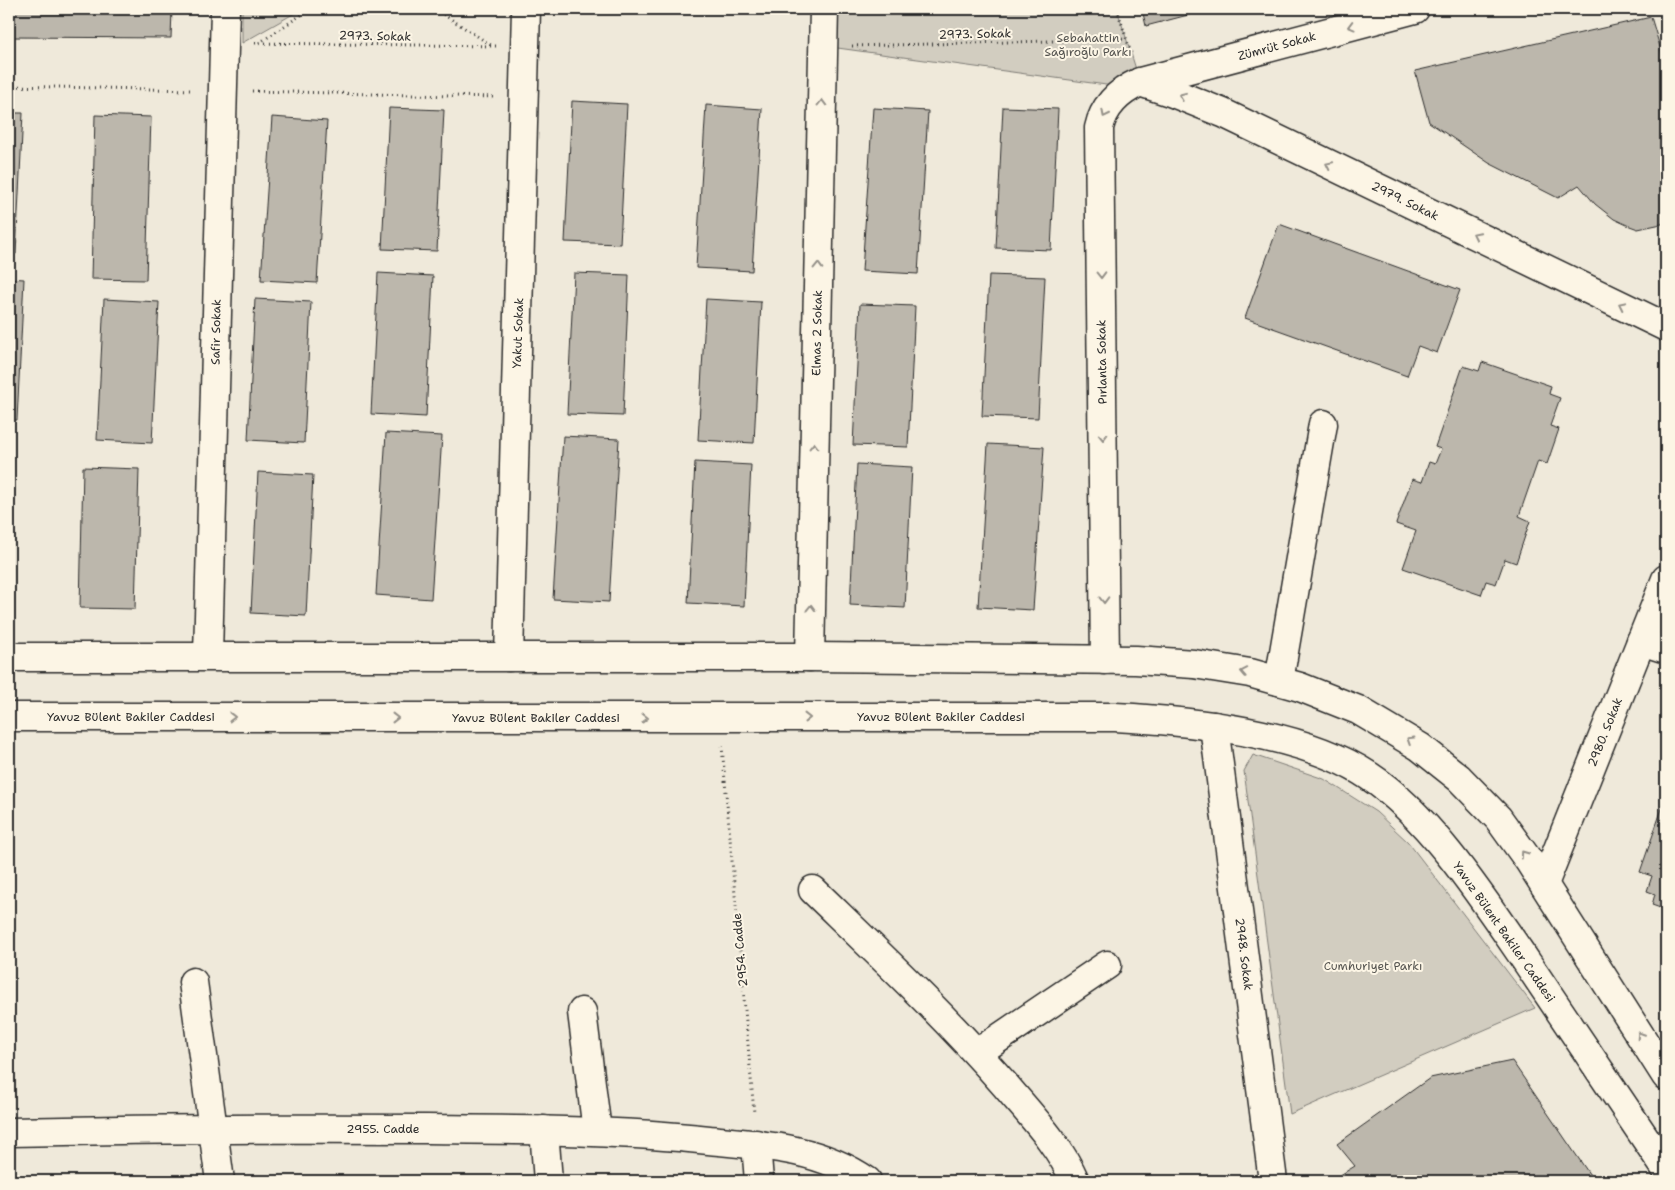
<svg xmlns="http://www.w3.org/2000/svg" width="1675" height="1190" font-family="'Shantell Sans',sans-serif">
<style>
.green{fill:#d2cdc0;stroke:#7e7c76}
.building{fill:#bcb7ac;stroke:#2b2b2b}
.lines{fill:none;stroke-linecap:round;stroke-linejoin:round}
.street-casing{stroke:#2b2b2b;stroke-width:31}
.secondary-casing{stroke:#2b2b2b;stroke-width:31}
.path{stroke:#2b2b2b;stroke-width:3;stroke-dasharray:1 4;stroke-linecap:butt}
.street{stroke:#fcf5e5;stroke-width:28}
.secondary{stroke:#fcf5e5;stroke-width:28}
.oneway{stroke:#949088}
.labels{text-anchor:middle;stroke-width:4;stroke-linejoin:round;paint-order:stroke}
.street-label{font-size:12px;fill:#2b2b2b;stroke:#fcf5e5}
.park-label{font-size:12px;fill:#555450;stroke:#fcf5e5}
</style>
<rect width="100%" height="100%" fill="#efe9da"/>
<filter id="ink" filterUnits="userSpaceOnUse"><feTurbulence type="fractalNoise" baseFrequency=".02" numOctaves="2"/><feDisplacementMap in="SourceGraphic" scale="10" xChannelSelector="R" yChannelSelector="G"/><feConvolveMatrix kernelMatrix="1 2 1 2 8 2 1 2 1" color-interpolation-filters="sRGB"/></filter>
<g filter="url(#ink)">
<!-- green -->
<g class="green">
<path d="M242,9H302L242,43Z"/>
<path d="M824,9H1117L1140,82L1128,88L823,46Z"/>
<path d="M1253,755L1324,779L1376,812L1408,842L1535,1008L1290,1114L1244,771Z"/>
</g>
<!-- building -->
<g class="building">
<path d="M9,9H172L171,38L9,37Z"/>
<path d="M1142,9H1211L1146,26Z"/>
<path d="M1651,17L1666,67V223L1638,229L1627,225L1614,219L1595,204L1579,185L1558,198L1489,163L1429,122L1415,71Z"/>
<path d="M572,101L627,104L620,244L565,242Z"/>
<path d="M706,105L762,109L752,271L696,268Z"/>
<path d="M1003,107L1058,109L1051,250L996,248Z"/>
<path d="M389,108L444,110L437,251L382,249Z"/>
<path d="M873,108L928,111L918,274L862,271Z"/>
<path d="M9,113H23L16,254H9Z"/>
<path d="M95,115L151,117L146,280L91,279Z"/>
<path d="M272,117L327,121L317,283L261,280Z"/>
<path d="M1279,224L1460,290L1437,353L1418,346L1407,376L1245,318Z"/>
<path d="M378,273L433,276L426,417L371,414Z"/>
<path d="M574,273L629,275L623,416L567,414Z"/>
<path d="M989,275L1045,277L1038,418L982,416Z"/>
<path d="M9,278L24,279L17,420H9Z"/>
<path d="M104,299L159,302L152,443L97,440Z"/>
<path d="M255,299L311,302L304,443L248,440Z"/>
<path d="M706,299L761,302L754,443L698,440Z"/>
<path d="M860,304L915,306L908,447L853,445Z"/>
<path d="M1482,362L1551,386L1549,394L1560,398L1550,426L1559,429L1547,464L1538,461L1519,516L1530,521L1516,563L1505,559L1496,584L1486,581L1481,595L1403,568L1416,531L1396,524L1412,479L1422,482L1429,462L1435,464L1441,449L1435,447L1463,366L1479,371Z"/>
<path d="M386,433L442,436L431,599L376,595Z"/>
<path d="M563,436L619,439L609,602L553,599Z"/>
<path d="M988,444L1044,447L1033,610L978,607Z"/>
<path d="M695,462L751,465L744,606L688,603Z"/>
<path d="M857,464L912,467L905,608L850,605Z"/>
<path d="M83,467L139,469L135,609L80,608Z"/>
<path d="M258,472L313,475L306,616L251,613Z"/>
<path d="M1666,797V910L1652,905L1655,894L1647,891L1652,876L1640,872Z"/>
<path d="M1512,1061L1594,1181H1341L1337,1177L1355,1166L1337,1144L1430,1078Z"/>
</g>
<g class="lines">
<!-- street casing -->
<g class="street-casing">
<g id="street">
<path d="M1140,82L1173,93L1223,113L1666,327"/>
<path d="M1641,641L1666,649"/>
<path d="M208,655L225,9"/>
<path d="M509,657L526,9"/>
<path d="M810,657L824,9"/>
<path d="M1105,660L1099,128C1104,105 1120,91 1140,82L1415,9"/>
<path d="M1279,681L1323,424"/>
<path d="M1214,726L1273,1181"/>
<path d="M1544,884L1666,579"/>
<path d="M813,890C879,954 945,1016 1006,1086C1031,1116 1059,1144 1075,1181"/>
<path d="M193,982L220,1181"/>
<path d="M582,1012L597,1131"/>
<path d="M977,1053L1107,965"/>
<path d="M544,1130L548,1181"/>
<path d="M9,1132C148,1129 287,1128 427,1129C521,1130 615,1130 709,1140C764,1145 820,1148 867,1181"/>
<path d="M756,1144L759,1181"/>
</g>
</g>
<!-- secondary casing -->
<g class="secondary-casing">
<g id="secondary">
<path d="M9,657H810L1136,660L1194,664L1250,673L1300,687L1358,710L1420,747L1459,778L1498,818L1529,861L1666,1076"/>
<path d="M9,717H1115C1192,721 1303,732 1369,776C1430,816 1486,903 1528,964C1574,1032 1620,1100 1666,1169"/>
</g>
</g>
<!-- path -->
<g class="path">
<path d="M435,9L491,45"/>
<path d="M1117,9L1131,53"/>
<path d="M255,43L496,46"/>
<path d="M259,43L310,9"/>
<path d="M852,46L1127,39"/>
<path d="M9,86L193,90"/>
<path d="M252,91L493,97"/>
<path d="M722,746L754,1113"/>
</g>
<!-- street -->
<use href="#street" class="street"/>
<!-- secondary -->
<use href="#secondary" class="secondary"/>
</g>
<!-- one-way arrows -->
<defs><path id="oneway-chevron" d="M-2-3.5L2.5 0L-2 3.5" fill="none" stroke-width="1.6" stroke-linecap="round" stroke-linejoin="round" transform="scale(1.25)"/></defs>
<g class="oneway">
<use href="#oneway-chevron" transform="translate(1351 26) rotate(165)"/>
<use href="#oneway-chevron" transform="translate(1182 96) rotate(-158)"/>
<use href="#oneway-chevron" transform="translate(822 103) rotate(-89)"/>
<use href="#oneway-chevron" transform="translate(1105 114) rotate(117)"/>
<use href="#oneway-chevron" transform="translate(1329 165) rotate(-154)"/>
<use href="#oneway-chevron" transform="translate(1476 235) rotate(-154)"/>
<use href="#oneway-chevron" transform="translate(818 266) rotate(-89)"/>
<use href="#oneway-chevron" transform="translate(1101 275) rotate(89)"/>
<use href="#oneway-chevron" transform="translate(1622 305) rotate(-154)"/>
<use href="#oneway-chevron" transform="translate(1103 437) rotate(89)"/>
<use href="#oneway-chevron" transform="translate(814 446) rotate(-89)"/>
<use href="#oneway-chevron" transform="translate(1104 600) rotate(89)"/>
<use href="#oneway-chevron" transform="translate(811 608) rotate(-89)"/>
<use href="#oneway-chevron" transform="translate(1244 672) rotate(-169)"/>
<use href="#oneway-chevron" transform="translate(232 717)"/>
<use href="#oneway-chevron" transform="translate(395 718)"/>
<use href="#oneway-chevron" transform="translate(645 718)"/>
<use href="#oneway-chevron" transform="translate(807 718)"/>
<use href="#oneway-chevron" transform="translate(1410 740) rotate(-148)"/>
<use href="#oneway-chevron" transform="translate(1524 854) rotate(-125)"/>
<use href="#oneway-chevron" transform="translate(1640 1035) rotate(-123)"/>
</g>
</g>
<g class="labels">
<!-- street labels -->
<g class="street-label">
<text transform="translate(975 34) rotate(-1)" y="4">2973. Sokak</text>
<text transform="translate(375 36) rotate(1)" y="4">2973. Sokak</text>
<text transform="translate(1277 46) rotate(-15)" y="4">Zümrüt Sokak</text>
<text transform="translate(1405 201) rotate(26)" y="4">2979. Sokak</text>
<text transform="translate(216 332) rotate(-89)" y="4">Safir Sokak</text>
<text transform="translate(518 333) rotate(-88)" y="4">Yakut Sokak</text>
<text transform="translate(817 333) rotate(-89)" y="4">Elmas 2 Sokak</text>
<text transform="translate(1102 362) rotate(-91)" y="4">Pırlanta Sokak</text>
<text x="131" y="721">Yavuz Bülent Bakiler Caddesi</text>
<text x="941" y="721">Yavuz Bülent Bakiler Caddesi</text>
<text x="536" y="722">Yavuz Bülent Bakiler Caddesi</text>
<text transform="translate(1605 732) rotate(-68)" y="4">2980. Sokak</text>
<text transform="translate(1504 932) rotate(55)" y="4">Yavuz Bülent Bakiler Caddesi</text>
<text transform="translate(740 950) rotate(-95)" y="4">2954. Cadde</text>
<text transform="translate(1244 954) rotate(83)" y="4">2948. Sokak</text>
<text x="383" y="1133">2955. Cadde</text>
</g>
<!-- park labels -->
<g class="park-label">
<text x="1088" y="42">Sebahattin<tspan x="1088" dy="14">Sağıroğlu Parkı</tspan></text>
<text x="1373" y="970">Cumhuriyet Parkı</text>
</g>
</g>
<!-- margin -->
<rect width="1675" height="1190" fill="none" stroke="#fcf5e5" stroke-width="30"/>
<rect x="15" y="15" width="1645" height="1160" fill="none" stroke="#2b2b2b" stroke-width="2" filter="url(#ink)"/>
</svg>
